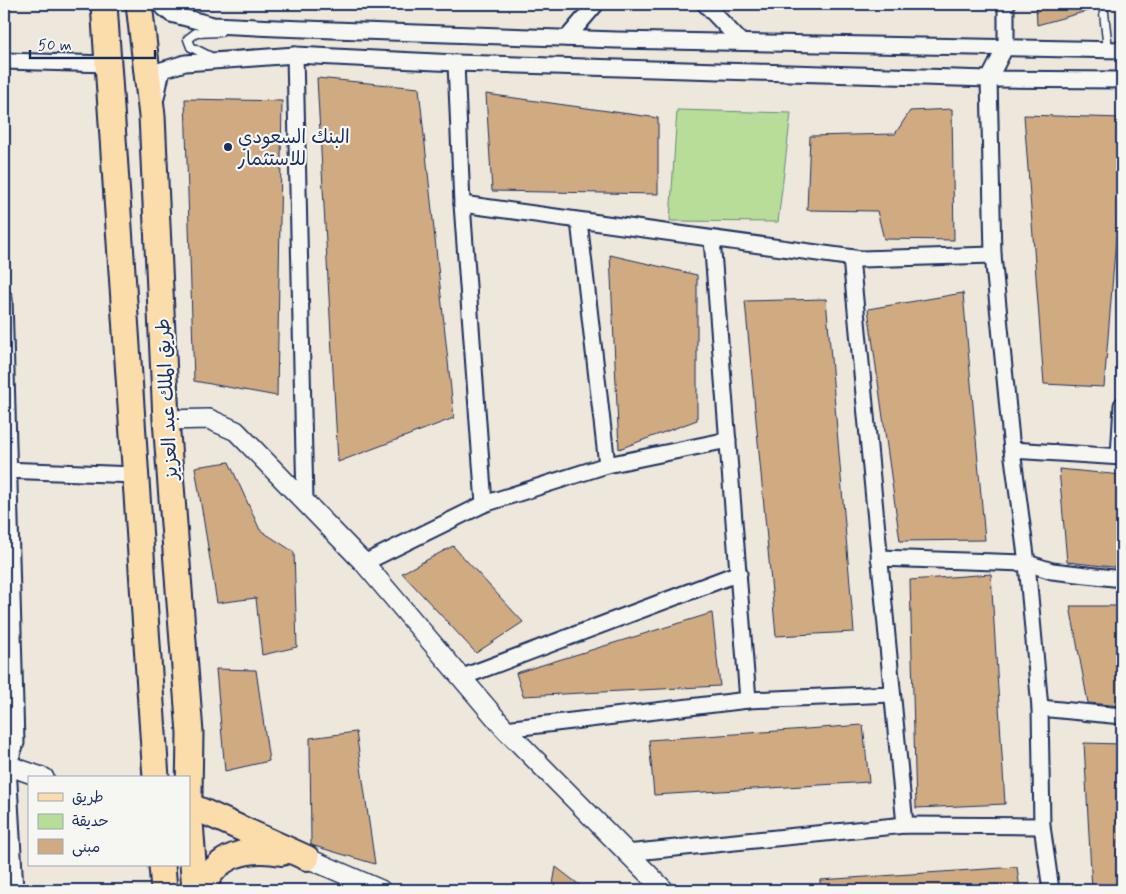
<svg xmlns="http://www.w3.org/2000/svg" width="1126" height="894" font-family="Mynerve,'Playpen Sans Arabic',sans-serif">
<style>
.green{fill:#b7dd99;stroke:#69867c}
.building{fill:#d0ab82;stroke:#1b2f5e}
.lines{fill:none;stroke-linecap:round;stroke-linejoin:round}
.service-casing{stroke:#1b2f5e;stroke-width:11}
.minor-casing{stroke:#1b2f5e;stroke-width:19}
.tertiary-casing{stroke:#1b2f5e;stroke-width:22}
.primary-casing{stroke:#1b2f5e;stroke-width:28}
.trunk-casing{stroke:#1b2f5e;stroke-width:29}
.service{stroke:#f6f6f2;stroke-width:8}
.minor{stroke:#f6f6f2;stroke-width:15}
.tertiary{stroke:#f6f6f2;stroke-width:19}
.primary{stroke:#fbddab;stroke-width:24}
.trunk{stroke:#fbddab;stroke-width:25}
.poi-dot{fill:#1b2f5e;stroke:#f6f6f2;stroke-width:2}
.labels{text-anchor:middle;stroke-width:4.5;stroke-linejoin:round;paint-order:stroke}
.poi-label{font-size:19px;fill:#1b2f5e;stroke:#f6f6f2;text-anchor:start}
.street-label{font-size:19px;fill:#1b2f5e;stroke:#f6f6f2}
</style>
<rect width="100%" height="100%" fill="#eee7dc"/>
<filter id="ink" filterUnits="userSpaceOnUse"><feTurbulence type="fractalNoise" baseFrequency=".02" numOctaves="2"/><feDisplacementMap in="SourceGraphic" scale="10" xChannelSelector="R" yChannelSelector="G"/><feConvolveMatrix kernelMatrix="1 2 1 2 8 2 1 2 1" color-interpolation-filters="sRGB"/></filter>
<g filter="url(#ink)">
<!-- green -->
<path class="green" d="M677,110L791,113L778,222L670,221Z"/>
<!-- building -->
<g class="building">
<path d="M1036,4H1097L1098,8L1037,25Z"/>
<path d="M317,78L419,88L454,418L338,462Z"/>
<path d="M486,94L658,118V194L492,191Z"/>
<path d="M185,99L282,101L277,396L194,381Z"/>
<path d="M952,109L954,240L884,239L877,211L807,210L810,136L895,134L910,111Z"/>
<path d="M1024,115L1122,118V163L1104,387L1044,384Z"/>
<path d="M610,255L697,275V420L619,449Z"/>
<path d="M963,293L985,540L900,541L868,309Z"/>
<path d="M826,299L854,632L776,636L745,301Z"/>
<path d="M229,462L260,530L294,552L297,647L262,655L256,598L217,603L195,467Z"/>
<path d="M1059,469L1122,475V568L1067,562Z"/>
<path d="M453,546L523,622L476,653L402,573Z"/>
<path d="M991,574L1005,804L916,808L910,580Z"/>
<path d="M1070,606H1122V706L1088,703Z"/>
<path d="M712,613L720,686L523,696L516,673Z"/>
<path d="M216,669L256,670L269,761L225,771Z"/>
<path d="M863,725L869,782L654,795L649,740Z"/>
<path d="M356,732L375,864L311,845L310,738Z"/>
<path d="M1084,743L1122,744V890H1092Z"/>
<path d="M556,867L586,890H552Z"/>
<path d="M1017,867L1020,890H820V880Z"/>
</g>
<g class="lines">
<!-- service casing -->
<g class="service-casing">
<g id="service">
<path d="M1103,4L1108,49"/>
<path d="M213,58L191,47L188,39L196,33L220,32"/>
</g>
</g>
<!-- minor casing -->
<g class="minor-casing">
<g id="minor">
<path d="M159,4L171,14L213,25L277,28L616,40L1122,50"/>
<path d="M705,4L741,42"/>
<path d="M1006,4V46L989,79L993,255L1012,450L1027,563L1040,708L1042,826L1051,890"/>
<path d="M567,38L596,4"/>
<path d="M295,55L305,501"/>
<path d="M4,61L108,64"/>
<path d="M456,63L462,204L861,259L993,255"/>
<path d="M156,98L162,70L185,63L295,55L456,63L989,79L1122,80"/>
<path d="M462,204L484,504"/>
<path d="M579,221L607,465"/>
<path d="M712,239L748,700"/>
<path d="M851,258L905,825"/>
<path d="M4,298L16,743L8,766L15,890"/>
<path d="M1012,450L1122,457"/>
<path d="M1119,457L1122,405"/>
<path d="M4,470L135,475"/>
<path d="M879,558L1027,563L1052,571L1122,579"/>
<path d="M364,563L484,504L607,465L728,440"/>
<path d="M460,678L739,573"/>
<path d="M1040,708L1122,716"/>
<path d="M505,729L748,700L892,694"/>
<path d="M626,853L905,825L1042,826"/>
</g>
</g>
<!-- tertiary casing -->
<g class="tertiary-casing">
<g id="tertiary">
<path d="M166,420L209,419L236,431L364,563L505,729L664,890"/>
<path d="M4,764L44,778"/>
<path d="M307,858L381,890"/>
</g>
</g>
<!-- primary casing -->
<g class="primary-casing">
<g id="primary">
<path d="M189,805L307,858"/>
<path d="M203,890C214,854 249,847 282,853"/>
</g>
</g>
<!-- trunk casing -->
<g class="trunk-casing">
<g id="trunk">
<path d="M104,4L156,778"/>
<path d="M139,4L152,116L166,420L190,733L189,794"/>
<path d="M189,808L195,890"/>
<path d="M162,865L164,890"/>
</g>
</g>
<!-- service -->
<use href="#service" class="service"/>
<!-- minor -->
<use href="#minor" class="minor"/>
<!-- tertiary -->
<use href="#tertiary" class="tertiary"/>
<!-- primary -->
<use href="#primary" class="primary"/>
<!-- trunk -->
<use href="#trunk" class="trunk"/>
</g>
</g>
<!-- markers -->
<circle class="poi-dot" cx="228" cy="147" r="5"/>
<g class="labels">
<!-- poi labels -->
<g class="poi-label">
<text x="238" y="143">البنك السعودي<tspan x="238" dy="22">للاستثمار</tspan></text>
</g>
<!-- street labels -->
<g class="street-label">
<text transform="translate(166 399) rotate(-93)" y="7">طريق الملك عبد العزيز</text>
</g>
</g>
<!-- margin -->
<rect width="1126" height="894" fill="none" stroke="#f6f6f2" stroke-width="20"/>
<rect x="10" y="10" width="1106" height="874" fill="none" stroke="#1b2f5e" stroke-width="2" filter="url(#ink)"/>
<!-- legend -->
<rect x="28" y="776" width="162" height="90" fill="#f6f6f2" stroke="#9ea6b7"/>
<rect x="38" y="793" width="25" height="8" fill="#fbddab" stroke="#9ea6b7"/>
<text x="72" y="802" font-size="15" fill="#1b2f5e">طريق</text>
<rect x="38" y="814" width="25" height="15" fill="#b7dd99" stroke="#9ea6b7"/>
<text x="72" y="826" font-size="15" fill="#1b2f5e">حديقة</text>
<rect x="38" y="839" width="25" height="15" fill="#d0ab82" stroke="#9ea6b7"/>
<text x="72" y="852" font-size="15" fill="#1b2f5e">مبنى</text>
<!-- scale -->
<path d="M30 50v8h125v-8" fill="none" stroke="#1b2f5e" stroke-width="2.5"/>
<text x="38" y="50" font-size="15" fill="#1b2f5e" stroke="#f6f6f2" stroke-width="4" paint-order="stroke">50 m</text>
</svg>
